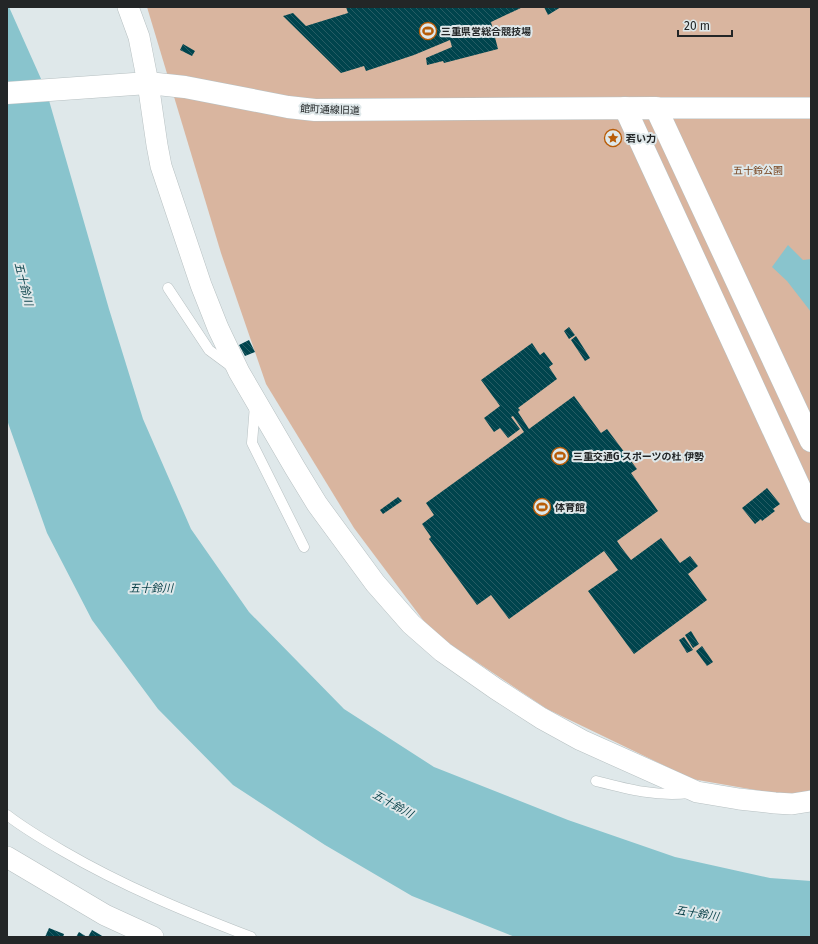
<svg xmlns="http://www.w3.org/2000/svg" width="818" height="944" font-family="'Fira Sans','Noto Sans JP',sans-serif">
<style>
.green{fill:#d9b59f}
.water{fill:#89c4cd}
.building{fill:url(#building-back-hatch)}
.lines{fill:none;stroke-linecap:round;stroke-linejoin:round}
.service-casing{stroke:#b7c0c2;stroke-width:11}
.minor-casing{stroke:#b7c0c2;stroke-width:22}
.tertiary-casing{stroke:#b7c0c2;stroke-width:23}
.service{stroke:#fff;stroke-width:10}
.minor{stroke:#fff;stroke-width:21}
.tertiary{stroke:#fff;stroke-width:22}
.labels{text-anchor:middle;stroke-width:4;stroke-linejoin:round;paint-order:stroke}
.poi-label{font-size:10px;font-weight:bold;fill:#232627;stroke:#dfe8ea;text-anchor:start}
.street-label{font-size:10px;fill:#232627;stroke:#dfe8ea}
.park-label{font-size:10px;fill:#753f18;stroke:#dfe8ea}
.water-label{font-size:11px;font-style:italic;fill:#073f47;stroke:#dfe8ea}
</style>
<defs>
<pattern id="building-back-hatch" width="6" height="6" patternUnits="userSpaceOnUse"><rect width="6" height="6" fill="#00444d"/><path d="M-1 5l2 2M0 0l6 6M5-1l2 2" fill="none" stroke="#265c64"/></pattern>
</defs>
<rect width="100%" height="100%" fill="#dfe8ea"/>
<!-- green -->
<path class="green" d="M147,7H811V790L790,796L692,779L547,709L432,632L354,528L266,384L221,253Z"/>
<!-- water -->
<g class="water">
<path d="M7,7H9L46,90L109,309L143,419L191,529L249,612L344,709L434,767L568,820L675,857L770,878L811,881V937H515L412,896L325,845L233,785L158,709L92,620L47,533L7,420Z"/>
<path d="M788,245L803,260L811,259V312L787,281L772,267Z"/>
</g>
<!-- building -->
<g class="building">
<path d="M346,7H523L491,22L498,49L444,63L443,61L427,65L426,58L452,47L450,40L414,55L366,71L364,66L341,73L283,16L293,13L306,26L348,13Z"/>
<path d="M544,7H561L548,15Z"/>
<path d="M183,44L195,51L192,56L180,50Z"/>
<path d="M569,327L575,335L569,339L564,331Z"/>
<path d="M576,336L590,358L585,361L571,340Z"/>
<path d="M249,340L255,352L245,356L239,345Z"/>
<path d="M532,343L540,355L544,352L553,364L549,367L557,379L518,408L520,410L518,412L529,429L574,396L601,433L607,429L637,469L631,473L658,511L617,541L621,547L631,560L661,538L680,563L690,556L698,566L688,574L707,600L634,654L588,591L618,570L604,551L509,619L491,595L477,605L429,539L431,537L422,524L434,515L426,503L524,432L513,416L511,417L520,429L508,438L500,428L494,432L484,418L500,406L481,380Z"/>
<path d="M767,488L780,504L773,509L775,511L762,521L761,519L755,524L742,508Z"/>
<path d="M398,497L402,501L383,514L380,510Z"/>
<path d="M691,631L699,644L693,648L685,635Z"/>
<path d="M684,637L693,650L687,653L679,640Z"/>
<path d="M702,646L713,662L707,666L696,651Z"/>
<path d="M49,928L64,934L63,937H45Z"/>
<path d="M92,930L104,937H88Z"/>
<path d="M79,932L87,937H76Z"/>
</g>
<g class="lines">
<!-- service casing -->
<g class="service-casing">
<g id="service">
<path d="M168,288L209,350L232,367"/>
<path d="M255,405L252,443L304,547"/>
<path d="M596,781C627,789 657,797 689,793"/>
<path d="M7,815C25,829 44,840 63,851C123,886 186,912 251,937"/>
</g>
</g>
<!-- minor casing -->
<g class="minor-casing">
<g id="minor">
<path d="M128,7L139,37L148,83L157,145L161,166L201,285L218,328L239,372L295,468L317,504L375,583L411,624L443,652L496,689L541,718L581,740L697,792L739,799L775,803L792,804L811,801"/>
<path d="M656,108H811"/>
<path d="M7,857L105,915L153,937"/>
</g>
</g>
<!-- tertiary casing -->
<g class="tertiary-casing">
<g id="tertiary">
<path d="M7,93L148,83L185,87L288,107L315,110L656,108L811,441"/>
<path d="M625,108L811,512"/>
</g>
</g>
<!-- service -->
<use href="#service" class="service"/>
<!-- minor -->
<use href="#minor" class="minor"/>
<!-- tertiary -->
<use href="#tertiary" class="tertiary"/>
</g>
<!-- icons -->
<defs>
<g id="stadium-ring" transform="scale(0.9)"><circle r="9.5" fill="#dfe8ea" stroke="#b85c07" stroke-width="1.5"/><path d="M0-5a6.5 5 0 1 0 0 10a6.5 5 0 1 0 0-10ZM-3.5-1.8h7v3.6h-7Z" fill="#b85c07"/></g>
<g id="sight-ring" transform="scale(0.9)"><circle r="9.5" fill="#dfe8ea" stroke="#b85c07" stroke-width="1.5"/><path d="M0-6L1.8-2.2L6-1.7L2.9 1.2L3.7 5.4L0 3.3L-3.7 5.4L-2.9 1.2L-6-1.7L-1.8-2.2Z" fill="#b85c07"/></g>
</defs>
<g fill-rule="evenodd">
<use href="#stadium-ring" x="428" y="31"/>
<use href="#sight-ring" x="613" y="138"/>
<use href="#stadium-ring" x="560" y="456"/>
<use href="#stadium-ring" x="542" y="507"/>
</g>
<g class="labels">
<!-- poi labels -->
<g class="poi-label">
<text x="441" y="35">三重県営総合競技場</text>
<text x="626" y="142">若い力</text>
<text x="573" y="460">三重交通G スポーツの杜 伊勢</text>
<text x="555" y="511">体育館</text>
</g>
<!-- street labels -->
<g class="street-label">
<text transform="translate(330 109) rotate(2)" y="4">館町通線旧道</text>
</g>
<!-- park labels -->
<g class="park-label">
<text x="758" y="174">五十鈴公園</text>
</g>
<!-- water labels -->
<g class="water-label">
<text transform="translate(24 284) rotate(76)" y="4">五十鈴川</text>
<text x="151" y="592">五十鈴川</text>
<text transform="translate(393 804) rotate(29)" y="4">五十鈴川</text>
<text transform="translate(697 913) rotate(9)" y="4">五十鈴川</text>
</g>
</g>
<!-- border -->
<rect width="818" height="944" fill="none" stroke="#232627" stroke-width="16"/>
<!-- scale -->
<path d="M678 30v6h54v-6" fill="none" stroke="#232627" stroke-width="2"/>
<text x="684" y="30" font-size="12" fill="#232627" stroke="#dfe8ea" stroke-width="3" paint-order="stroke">20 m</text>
</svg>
